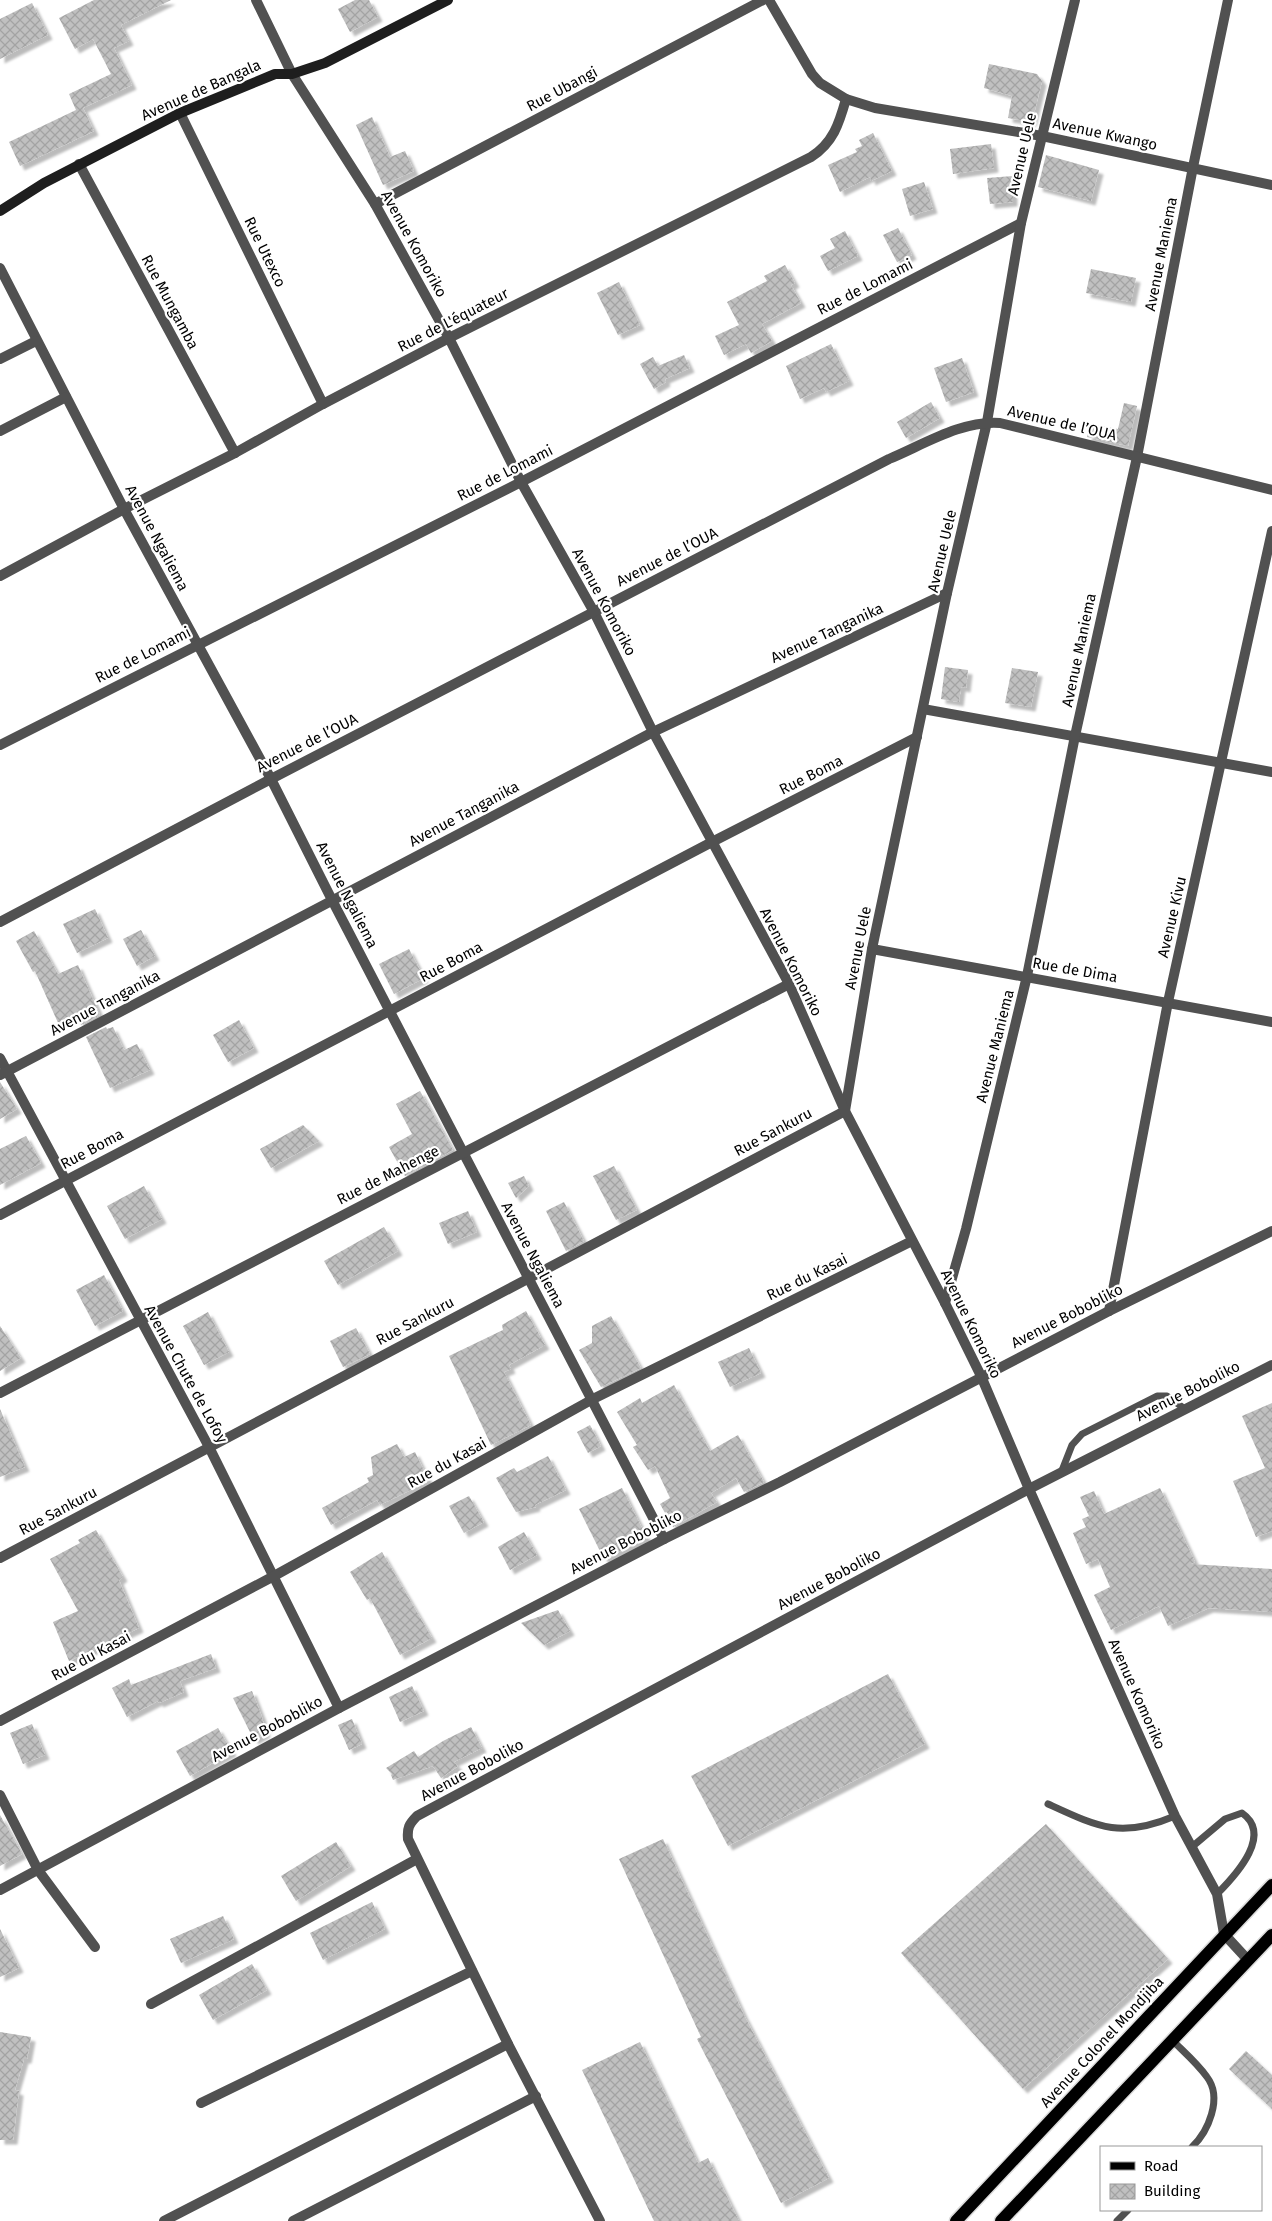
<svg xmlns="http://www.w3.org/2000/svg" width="1272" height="2221" font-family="'Fira Sans',sans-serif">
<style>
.building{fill:url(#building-cross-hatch);filter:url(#shadow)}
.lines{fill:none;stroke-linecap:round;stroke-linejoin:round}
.primary-casing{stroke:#dbdbdb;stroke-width:15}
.service{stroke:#515151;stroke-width:7}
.minor{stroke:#515151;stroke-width:10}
.tertiary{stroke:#515151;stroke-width:10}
.secondary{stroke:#1e1e1e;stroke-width:10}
.primary{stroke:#000;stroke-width:12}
.labels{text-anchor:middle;stroke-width:4.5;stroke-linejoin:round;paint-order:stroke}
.street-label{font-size:15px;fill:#000;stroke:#fff}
</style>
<defs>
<pattern id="building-cross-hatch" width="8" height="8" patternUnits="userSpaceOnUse" patternTransform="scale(1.25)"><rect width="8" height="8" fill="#c0c0c0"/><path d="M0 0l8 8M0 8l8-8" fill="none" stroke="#a3a3a3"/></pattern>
<filter id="shadow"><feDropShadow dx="4.5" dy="4.5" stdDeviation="1" flood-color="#0004"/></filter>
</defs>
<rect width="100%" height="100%" fill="#fff"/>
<!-- building -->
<g class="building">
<path d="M94,0H171L121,25L129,41L114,48L132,85L83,108L94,131L20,166L9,142L76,110L69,94L111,74L93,39L75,49L59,18Z"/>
<path d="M355,0H369L378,17L350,32L338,9Z"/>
<path d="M32,3L48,35L0,59V19Z"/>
<path d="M989,64L1037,74L1042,81L1032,122L1008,118L1012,96L984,88Z"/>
<path d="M372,117L390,157L405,151L414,171L383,185L356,125Z"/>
<path d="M873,133L892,171L871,181L870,177L840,192L828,165L857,152L855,149L862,146L859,140Z"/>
<path d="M991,144L994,168L953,174L950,149Z"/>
<path d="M1046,155L1099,170L1091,201L1038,187Z"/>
<path d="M1013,176V202L990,204L987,178Z"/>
<path d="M924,182L933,209L910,216L902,189Z"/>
<path d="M898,228L912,255L897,262L883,235Z"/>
<path d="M845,231L858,256L828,271L820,256L835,248L830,239Z"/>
<path d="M785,265L795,283L791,285L801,303L762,324L772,341L751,353L746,344L724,355L715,336L739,325L727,302L767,281L764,276Z"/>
<path d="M1091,269L1136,278L1131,302L1086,293Z"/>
<path d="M619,282L640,325L618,335L597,293Z"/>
<path d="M831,344L849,381L826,392L824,388L800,399L786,366Z"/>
<path d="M684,355L690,368L665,379L666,382L654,389L640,364L653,357L658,366Z"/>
<path d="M962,358L974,392L946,402L934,368Z"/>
<path d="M931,402L940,418L906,438L897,422Z"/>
<path d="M1124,403L1137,406L1128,446L1087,437L1090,424L1118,429Z"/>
<path d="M945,667L968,670L966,688L961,687L959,702L941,699Z"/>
<path d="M1012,668L1038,672L1031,707L1005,703Z"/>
<path d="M95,909L108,938L77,953L63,924Z"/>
<path d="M141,930L155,956L137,966L123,939Z"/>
<path d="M34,931L58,974L78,965L100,1015L81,1025L77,1017L59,1025L35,971L33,972L16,941Z"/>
<path d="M409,949L424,978L394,994L379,964Z"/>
<path d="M239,1020L254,1048L228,1062L213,1035Z"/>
<path d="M106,1027L107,1029L113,1027L124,1050L137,1044L150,1070L110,1088L86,1037Z"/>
<path d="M0,1082L17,1109L0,1119Z"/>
<path d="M420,1091L453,1150L405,1176L389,1147L412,1134L396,1104Z"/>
<path d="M303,1125L319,1141L271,1168L260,1149Z"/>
<path d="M26,1136L41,1163L0,1185V1149Z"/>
<path d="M614,1166L637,1210L616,1220L593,1176Z"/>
<path d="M524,1176L529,1186L516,1198L508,1183Z"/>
<path d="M144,1186L162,1219L125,1239L107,1206Z"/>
<path d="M564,1202L584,1241L566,1251L546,1211Z"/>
<path d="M468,1211L477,1232L448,1244L439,1223Z"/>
<path d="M384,1227L398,1251L338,1285L324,1261Z"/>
<path d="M104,1275L123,1311L95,1326L76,1290Z"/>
<path d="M526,1311L545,1345L509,1365L511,1369L504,1372L531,1425L491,1445L449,1356L503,1330L502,1325Z"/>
<path d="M208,1312L229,1352L204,1365L183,1326Z"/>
<path d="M611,1316L641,1368L601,1387L579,1350L592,1343V1326Z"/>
<path d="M0,1326L21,1358L0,1371Z"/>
<path d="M356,1328L370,1354L343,1367L330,1341Z"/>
<path d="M749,1348L761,1373L730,1387L718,1362Z"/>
<path d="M674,1385L710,1451L738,1435L764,1482L744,1492L736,1478L711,1493L717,1502L673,1527L660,1504L670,1498L655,1466L648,1470L633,1447L637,1445L617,1412L640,1398L642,1403Z"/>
<path d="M1272,1403V1531L1256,1537L1233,1481L1265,1468L1242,1416Z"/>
<path d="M0,1409L25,1467L0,1477Z"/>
<path d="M590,1425L601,1446L588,1453L577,1432Z"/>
<path d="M397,1444L404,1457L415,1452L429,1481L380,1505L377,1500L331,1525L322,1508L369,1482L367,1478L373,1475L371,1457Z"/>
<path d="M548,1456L566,1490L535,1505L536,1507L516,1512L496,1478L514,1468L517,1472Z"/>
<path d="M622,1488L647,1538L604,1559L579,1509Z"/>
<path d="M1160,1488L1195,1562L1191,1564L1272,1569V1612L1209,1608L1168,1626L1159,1606L1111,1630L1094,1595L1110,1587L1098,1559L1086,1564L1073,1533L1086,1527L1082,1519L1089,1516L1080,1497L1094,1491L1104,1514Z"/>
<path d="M469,1496L484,1522L464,1533L449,1506Z"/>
<path d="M96,1530L123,1577L119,1580L139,1628L69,1661L53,1622L78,1611L50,1559L80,1543L78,1540Z"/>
<path d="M524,1532L537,1555L510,1570L498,1547Z"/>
<path d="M382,1552L432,1638L400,1655L370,1598L367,1600L350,1572Z"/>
<path d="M558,1610L570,1631L544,1645L521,1623Z"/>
<path d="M211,1654L216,1668L180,1681L184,1692L159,1703L158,1701L127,1717L112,1688L129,1679L131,1685Z"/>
<path d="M888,1674L925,1744L728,1846L691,1776Z"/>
<path d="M412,1686L424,1711L400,1722L389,1697Z"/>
<path d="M252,1691L262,1717L266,1733L254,1740L233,1698Z"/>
<path d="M352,1719L362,1744L349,1750L338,1725Z"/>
<path d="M32,1724L45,1755L23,1764L10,1733Z"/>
<path d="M471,1727L482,1748L454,1762L458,1766L441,1778L433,1766L393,1780L391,1775L392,1774L386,1768L414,1751L418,1757L443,1741Z"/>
<path d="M218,1728L232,1752L190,1776L176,1751Z"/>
<path d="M0,1815L22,1854L0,1866Z"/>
<path d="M1046,1824L1168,1959L1023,2089L901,1953Z"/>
<path d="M663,1839L744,2015L829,2178L781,2203L697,2039L701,2037L619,1859Z"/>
<path d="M336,1842L351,1866L296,1901L281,1876Z"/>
<path d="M372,1902L385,1929L323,1960L310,1933Z"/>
<path d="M223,1916L234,1939L181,1963L170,1939Z"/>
<path d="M0,1929L19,1968L0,1977Z"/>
<path d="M252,1964L267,1990L213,2020L199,1995Z"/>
<path d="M0,2032L31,2037L27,2059H24L15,2090L19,2091L13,2140H0Z"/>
<path d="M640,2042L698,2163L708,2158L739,2221H654L582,2070Z"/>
<path d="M1246,2051L1272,2075V2109L1229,2069Z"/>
</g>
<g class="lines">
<!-- primary casing -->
<g class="primary-casing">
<g id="primary">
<path d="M956,2221L1272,1885"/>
<path d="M1001,2221L1272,1935"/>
</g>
</g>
<!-- service -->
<g class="service">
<path d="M1061,1473L1072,1445L1082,1434L1157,1396H1167L1185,1409"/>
<path d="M1048,1804C1098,1827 1121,1839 1175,1816"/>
<path d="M1193,1846L1225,1819L1242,1813C1272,1834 1239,1872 1217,1894"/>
<path d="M1172,2040C1184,2052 1197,2063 1207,2077C1223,2098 1208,2132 1192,2147"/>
<path d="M1117,2221L1128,2210"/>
</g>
<!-- minor -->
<g class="minor">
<path d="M256,0L292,74"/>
<path d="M769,0L812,74L820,83L846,99L875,108L1042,136L1272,185"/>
<path d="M180,113L323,404"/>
<path d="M79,164L235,453"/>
<path d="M375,204L763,0"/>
<path d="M0,268L124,509L271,779L332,900L664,1539"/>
<path d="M0,359L36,341"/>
<path d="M0,431L66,397"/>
<path d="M0,576L124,509L235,453L323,404L449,338L811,157C833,143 839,124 846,99"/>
<path d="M923,709L1272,772"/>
<path d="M0,745L521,482L1021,223"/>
<path d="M872,949L1272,1022"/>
<path d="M0,1058L209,1447L339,1708"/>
<path d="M0,1075L653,732L947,593"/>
<path d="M0,1215L712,842L917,737"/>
<path d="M945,1303L966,1229L1027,976L1075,736L1137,457L1193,167L1228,0"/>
<path d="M1109,1311L1168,1002L1272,531"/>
<path d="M0,1393L789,984"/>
<path d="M0,1558L845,1111L872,949L947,593L987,422L1021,223L1075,0"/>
<path d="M0,1721L274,1576L593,1399L912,1241"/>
<path d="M0,1795L38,1870L95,1947"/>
<path d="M0,1890L339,1708L664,1539L780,1482L1109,1311L1272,1231"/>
<path d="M151,2004L417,1859"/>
<path d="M201,2103L472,1971"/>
<path d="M164,2221L508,2044"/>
<path d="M293,2221L536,2096"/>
<path d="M600,2221L508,2044L408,1839C407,1828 409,1824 417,1816L1029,1489L1272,1365"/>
</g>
<!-- tertiary -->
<g class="tertiary">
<path d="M292,74L375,204L449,338L521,482L594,612L653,732L789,984L845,1111L945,1303L981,1376L1029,1489L1175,1816L1217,1894L1224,1934L1248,1960"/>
<path d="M0,922L271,779L889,459C923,445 962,420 1000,423L1272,490"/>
</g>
<!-- secondary -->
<path class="secondary" d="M0,211L44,183L180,113L275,74H292L325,63L448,0"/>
<!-- primary -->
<use href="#primary" class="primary"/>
</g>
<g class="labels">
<!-- street labels -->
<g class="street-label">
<text transform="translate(562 89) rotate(-28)" y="5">Rue Ubangi</text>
<text transform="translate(201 90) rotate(-24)" y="5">Avenue de Bangala</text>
<text transform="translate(1105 134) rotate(12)" y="5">Avenue Kwango</text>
<text transform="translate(1022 154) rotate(-77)" y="5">Avenue Uele</text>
<text transform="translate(414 244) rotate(61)" y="5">Avenue Komoriko</text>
<text transform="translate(265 252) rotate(64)" y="5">Rue Utexco</text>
<text transform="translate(1161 254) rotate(-79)" y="5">Avenue Maniema</text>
<text transform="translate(865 287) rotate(-27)" y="5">Rue de Lomami</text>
<text transform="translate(170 302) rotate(62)" y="5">Rue Mungamba</text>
<text transform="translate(453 320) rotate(-27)" y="5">Rue de L'équateur</text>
<text transform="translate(1062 423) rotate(13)" y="5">Avenue de l’OUA</text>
<text transform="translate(505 473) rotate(-27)" y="5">Rue de Lomami</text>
<text transform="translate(157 538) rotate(62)" y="5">Avenue Ngaliema</text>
<text transform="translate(942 551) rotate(-77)" y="5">Avenue Uele</text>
<text transform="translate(667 557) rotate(-27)" y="5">Avenue de l’OUA</text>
<text transform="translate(604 602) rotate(62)" y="5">Avenue Komoriko</text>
<text transform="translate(827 633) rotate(-25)" y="5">Avenue Tanganika</text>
<text transform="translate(1079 650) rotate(-78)" y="5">Avenue Maniema</text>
<text transform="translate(143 655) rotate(-27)" y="5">Rue de Lomami</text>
<text transform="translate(307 743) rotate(-27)" y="5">Avenue de l’OUA</text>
<text transform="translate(811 775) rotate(-27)" y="5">Rue Boma</text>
<text transform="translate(464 814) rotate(-28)" y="5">Avenue Tanganika</text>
<text transform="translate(347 895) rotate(63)" y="5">Avenue Ngaliema</text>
<text transform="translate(1172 917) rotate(-77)" y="5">Avenue Kivu</text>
<text transform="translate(858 948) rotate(-79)" y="5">Avenue Uele</text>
<text transform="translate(451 962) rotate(-28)" y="5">Rue Boma</text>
<text transform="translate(791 962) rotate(63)" y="5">Avenue Komoriko</text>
<text transform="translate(1075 970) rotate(10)" y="5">Rue de Dima</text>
<text transform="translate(105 1003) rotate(-28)" y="5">Avenue Tanganika</text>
<text transform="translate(995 1046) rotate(-76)" y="5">Avenue Maniema</text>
<text transform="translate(773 1132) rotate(-28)" y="5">Rue Sankuru</text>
<text transform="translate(92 1149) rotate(-28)" y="5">Rue Boma</text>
<text transform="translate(388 1175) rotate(-27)" y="5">Rue de Mahenge</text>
<text transform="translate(533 1255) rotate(62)" y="5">Avenue Ngaliema</text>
<text transform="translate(807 1277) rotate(-26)" y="5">Rue du Kasai</text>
<text transform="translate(1067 1316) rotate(-27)" y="5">Avenue Bobobliko</text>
<text transform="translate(415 1321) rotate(-28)" y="5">Rue Sankuru</text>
<text transform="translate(971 1324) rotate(64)" y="5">Avenue Komoriko</text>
<text transform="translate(186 1374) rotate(61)" y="5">Avenue Chute de Lofoy</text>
<text transform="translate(1188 1391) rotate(-27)" y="5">Avenue Boboliko</text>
<text transform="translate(447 1463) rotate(-29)" y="5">Rue du Kasai</text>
<text transform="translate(58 1511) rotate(-28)" y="5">Rue Sankuru</text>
<text transform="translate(626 1542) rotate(-27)" y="5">Avenue Bobobliko</text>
<text transform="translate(829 1579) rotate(-28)" y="5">Avenue Boboliko</text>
<text transform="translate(91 1656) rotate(-28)" y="5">Rue du Kasai</text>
<text transform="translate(1137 1694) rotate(66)" y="5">Avenue Komoriko</text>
<text transform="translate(267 1729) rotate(-28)" y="5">Avenue Bobobliko</text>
<text transform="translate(472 1770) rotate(-28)" y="5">Avenue Boboliko</text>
<text transform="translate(1102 2042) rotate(-47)" y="5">Avenue Colonel Mondjiba</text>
</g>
</g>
<!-- legend -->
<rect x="1100" y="2146" width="162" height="65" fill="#ffffff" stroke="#999999"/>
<rect x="1110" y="2162" width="25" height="8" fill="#000000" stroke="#999999"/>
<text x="1144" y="2171" font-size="15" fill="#000000">Road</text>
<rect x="1110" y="2184" width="25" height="15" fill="url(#building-cross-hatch)" stroke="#999999"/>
<text x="1144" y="2196" font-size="15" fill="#000000">Building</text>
</svg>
